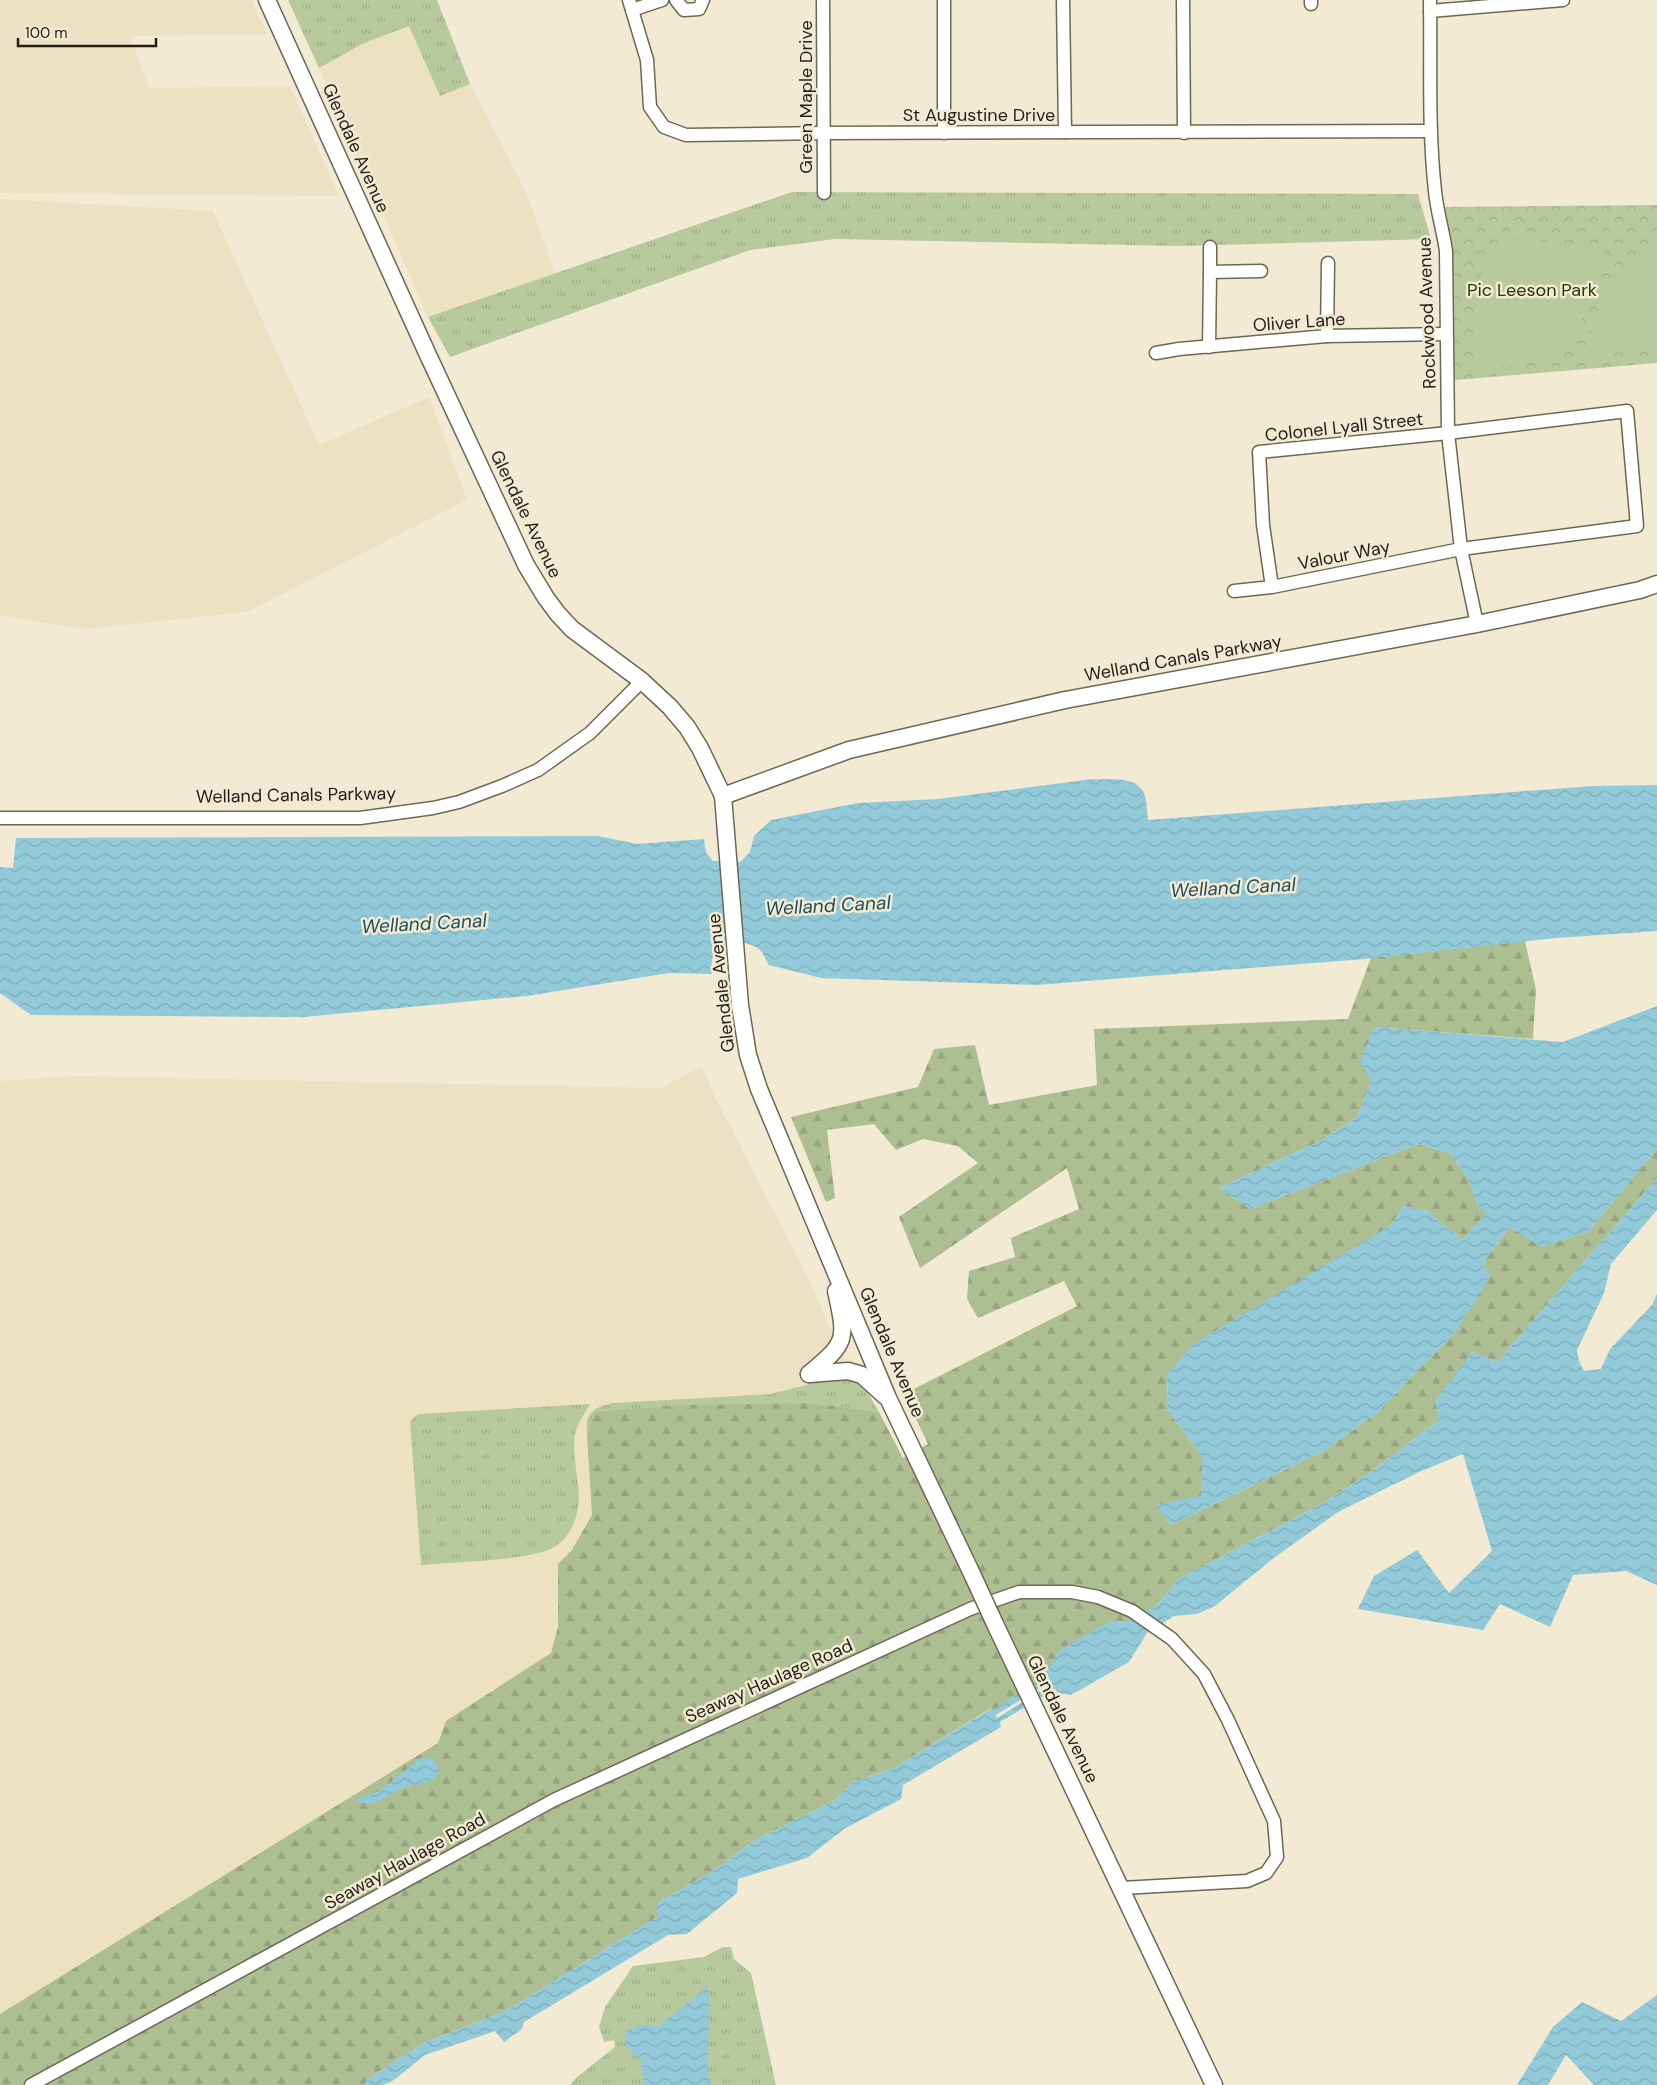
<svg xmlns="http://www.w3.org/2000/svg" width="1657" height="2085" font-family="'DM Sans',sans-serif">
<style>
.built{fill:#ece2c3}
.grass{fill:url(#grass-tufts)}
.forest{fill:url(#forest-firs)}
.park{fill:url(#park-crowns)}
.pitch{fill:#b8c99e}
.water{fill:url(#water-waves);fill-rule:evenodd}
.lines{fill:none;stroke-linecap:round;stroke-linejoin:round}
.minor-casing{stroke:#6e6753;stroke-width:15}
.major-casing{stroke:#6e6753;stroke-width:19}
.minor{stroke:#fff;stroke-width:12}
.major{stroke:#fff;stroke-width:16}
.major-bridge-casing{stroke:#6e6753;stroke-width:19;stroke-linecap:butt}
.major-bridge{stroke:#fff;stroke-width:16}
.labels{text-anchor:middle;stroke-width:5;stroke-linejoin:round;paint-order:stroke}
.street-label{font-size:18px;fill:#221f16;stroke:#f2ead3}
.park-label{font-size:18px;fill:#2a3806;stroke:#f2ead3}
.water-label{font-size:19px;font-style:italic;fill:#204f5b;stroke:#f2ead3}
</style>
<defs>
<pattern id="grass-tufts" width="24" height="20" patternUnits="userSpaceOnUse" patternTransform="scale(1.25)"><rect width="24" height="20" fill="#b8c99e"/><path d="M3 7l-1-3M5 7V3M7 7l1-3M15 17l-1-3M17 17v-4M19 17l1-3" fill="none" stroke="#9eac87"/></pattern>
<pattern id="forest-firs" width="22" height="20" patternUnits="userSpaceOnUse" patternTransform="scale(1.25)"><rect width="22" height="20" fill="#adbe93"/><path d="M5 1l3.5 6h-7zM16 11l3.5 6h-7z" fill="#95a37e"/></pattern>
<pattern id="park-crowns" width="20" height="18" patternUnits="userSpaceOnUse" patternTransform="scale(1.25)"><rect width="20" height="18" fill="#b8c99e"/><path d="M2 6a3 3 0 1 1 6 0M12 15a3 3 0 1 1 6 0" fill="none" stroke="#9eac87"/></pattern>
<pattern id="water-waves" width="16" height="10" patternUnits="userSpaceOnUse" patternTransform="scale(1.25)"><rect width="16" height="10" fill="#92cada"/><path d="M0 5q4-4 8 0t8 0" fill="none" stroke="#7eadba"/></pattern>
</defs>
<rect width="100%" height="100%" fill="#f2ead3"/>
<!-- built -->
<g class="built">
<path d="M0,0H251L267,34L130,36L149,88L290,86L339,196L0,193Z"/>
<path d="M409,26L440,96L470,84L525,190L555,273L428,317L319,68L362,44Z"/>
<path d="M0,199L213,211L319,445L429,397L467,500L247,612L86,629L0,616Z"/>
<path d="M702,1066L713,1093L809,1280L890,1464L0,2014V1081L75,1076L661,1088Z"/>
</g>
<!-- grass -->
<g class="grass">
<path d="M288,0H437L470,84L440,96L409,26L362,44L319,68Z"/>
<path d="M792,192L1418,194L1431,239L1177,246L835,239L750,250L450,357L428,317Z"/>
<path d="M848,1374L864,1386L879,1412L811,1403L594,1412L587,1435C585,1413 592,1408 613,1403L771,1394Z"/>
<path d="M590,1404C585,1413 576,1425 575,1435C572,1449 578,1479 579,1496C579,1514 572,1535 556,1546C534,1561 451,1562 421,1565L410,1422L414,1417L419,1414Z"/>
<path d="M723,1947H731L734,1959L751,1973L776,2085H570L576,2078L615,2047L614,2040L604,2042L599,2027L605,2007L633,1966L704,1957Z"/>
</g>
<!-- forest -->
<path class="forest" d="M1525,941L1536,990L1533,1039L1374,1027L1371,1081L1357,1117L1324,1139L1219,1188L1251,1209L1418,1144L1450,1153L1468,1179L1479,1208L1487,1213L1462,1240L1427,1211L1404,1206L1391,1225L1167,1374L1168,1410L1203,1458L1201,1497L1157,1505L1171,1525L1324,1451L1377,1413L1456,1331L1485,1267L1486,1258L1510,1227L1541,1246L1588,1232L1657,1149V1178L1497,1362L1472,1352L1439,1420L1372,1471L1325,1502L1179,1579L1158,1604L1131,1622L1110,1621L1055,1662L1048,1675L993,1710L991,1708L894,1768L853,1782L834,1801L755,1840L712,1872L657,1903V1917L514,2006L503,2012L426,2042L372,2076L364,2085H0V2014L438,1743L446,1721L551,1653L558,1627V1564L572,1550L592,1515L587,1435L594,1412L688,1405L811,1403L879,1412L903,1458L928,1444L904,1394L1077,1306L1064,1281L978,1318L967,1299L969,1271L1015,1257L1011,1238L1079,1209L1067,1168L920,1268L899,1217L978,1163L958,1146L923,1139L896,1150L874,1124L827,1130L835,1198L826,1202L791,1117L918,1087L934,1049L975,1045L989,1105L1097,1085L1094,1029L1348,1019L1371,958Z"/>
<!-- park -->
<path class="park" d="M1657,205V363L1445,381L1440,207Z"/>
<!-- pitch -->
<g class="pitch">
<path d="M1505,239L1605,247L1599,282L1576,331L1553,354L1512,366L1472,367L1484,254Z"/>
<path d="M1649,249H1657V349L1582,356L1608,285L1624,267Z"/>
</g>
<!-- water -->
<g class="water">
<path d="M1093,779C1111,780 1139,775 1145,796C1147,804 1147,812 1148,820L1592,786L1657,785V931L1556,938L1365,959L1036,985L821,978L769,965C766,960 764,955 761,951C751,940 724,939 715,952C711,959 711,966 712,974L669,973L527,996L304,1017L31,1015L0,993V867L13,868L16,838L598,836L637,844L704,839L706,853L713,861L740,862L750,852L754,836L771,820L858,803L938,799Z"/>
<path d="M1657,1006V1149L1588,1232L1541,1247L1510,1227L1486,1258L1485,1267L1490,1278L1456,1331L1377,1413L1324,1451L1171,1525L1156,1505L1201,1496L1203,1458L1168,1410L1167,1374L1192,1345L1391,1225L1404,1206L1427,1211L1462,1240L1486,1213L1479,1208L1468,1179L1450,1153L1418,1144L1251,1209L1219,1188L1324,1139L1357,1117L1371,1081L1360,1062L1374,1027L1563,1042Z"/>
<path d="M1657,1178V1210L1611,1264L1604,1293L1577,1350L1579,1361L1584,1371L1601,1369L1610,1349L1652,1305L1657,1294V1585L1626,1571L1573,1575L1550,1627L1500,1604L1483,1630L1358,1609L1374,1576L1417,1550L1449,1593L1492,1551L1463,1454L1419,1472L1338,1512L1271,1560L1215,1606L1197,1614L1174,1616L1147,1633L1129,1662L1071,1695L1058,1693L1055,1689L1000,1722L1001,1727L903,1785L901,1799L844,1829L807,1858L738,1879L737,1893L687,1934L668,1935L524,2022L522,2029L504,2042L495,2031L425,2055L394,2080L383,2085H364L372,2076L426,2042L503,2012L514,2006L657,1917V1903L712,1872L755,1840L834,1801L853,1782L894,1768L992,1708L993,1710L1047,1675L1045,1670L1055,1662L1057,1652L1110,1621L1131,1622L1158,1604L1179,1579L1325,1502L1372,1471L1439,1420L1435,1401L1472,1352L1497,1362ZM1051,1681L1052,1683L997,1718L996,1715Z"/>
<path d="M432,1757L439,1768L438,1775L430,1782L405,1787L372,1804L352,1802L379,1791L421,1758Z"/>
<path d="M707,1982L710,2006L707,2069L711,2085H644L641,2059C629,2051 623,2047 626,2031L638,2026L660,2025L704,1990Z"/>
<path d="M1657,1995V2085H1594L1566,2055L1548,2085H1517L1553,2027L1582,2002L1621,2021Z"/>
</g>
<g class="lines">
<!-- minor casing -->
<g class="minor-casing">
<g id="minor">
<path d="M629,0L647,60L650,107L664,127L686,135L825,133L1430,131"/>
<path d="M676,0L684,10L699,9L703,0"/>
<path d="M823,0L824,193"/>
<path d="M944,0V133"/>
<path d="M1063,0L1065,132"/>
<path d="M1183,0L1184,133"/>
<path d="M1311,0V4"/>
<path d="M1430,0C1431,64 1428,128 1435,191C1437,212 1443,230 1446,251L1448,433L1461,549L1477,624"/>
<path d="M632,10L662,0"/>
<path d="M1430,11L1563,0"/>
<path d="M1210,247V272"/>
<path d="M1327,336L1328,263"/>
<path d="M1209,347L1210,272L1261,271"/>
<path d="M1156,353L1179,349L1327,336L1446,334"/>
<path d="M1234,591L1272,587L1461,549L1637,526L1627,411L1448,433L1259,452L1263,525L1272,587"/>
<path d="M0,818H360L433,808L459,802L502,786L538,770L590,733L642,681"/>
<path d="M31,2085L554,1800L970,1609L1019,1592H1072L1098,1597L1132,1611L1172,1639L1204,1674L1228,1720L1274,1821L1277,1857L1266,1873L1247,1881L1122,1888"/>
</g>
</g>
<!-- major casing -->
<g class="major-casing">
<g id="major">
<path d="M267,0L428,355L526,565L546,598L558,614L572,629L642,681L670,707L687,727L700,748L723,796L740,1005L748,1055L759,1089L888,1398L973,1576"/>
<path d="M723,796L849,750L1065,700L1477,624L1640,590L1657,584"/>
<path d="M809,1374C847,1342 847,1341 836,1291"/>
<path d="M809,1374L848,1371L862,1375L885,1396"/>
<path d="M995,1624L1214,2085"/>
</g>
</g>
<!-- minor -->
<use href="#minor" class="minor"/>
<!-- major -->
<use href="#major" class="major"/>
<!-- major-bridge casing -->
<g class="major-bridge-casing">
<path id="major-bridge" d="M973,1576L995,1624"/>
</g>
<!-- major-bridge -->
<use href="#major-bridge" class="major-bridge"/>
</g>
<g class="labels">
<!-- street labels -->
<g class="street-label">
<text transform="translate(806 97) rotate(-90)" y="6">Green Maple Drive</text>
<text x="979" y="121">St Augustine Drive</text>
<text transform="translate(356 148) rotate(66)" y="6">Glendale Avenue</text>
<text transform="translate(1427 313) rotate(-92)" y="6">Rockwood Avenue</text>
<text transform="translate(1299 322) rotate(-4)" y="6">Oliver Lane</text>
<text transform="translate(1344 427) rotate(-6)" y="6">Colonel Lyall Street</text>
<text transform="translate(526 514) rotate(64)" y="6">Glendale Avenue</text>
<text transform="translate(1344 555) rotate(-11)" y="6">Valour Way</text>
<text transform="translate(1183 658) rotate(-10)" y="6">Welland Canals Parkway</text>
<text transform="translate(296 795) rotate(-1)" y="6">Welland Canals Parkway</text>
<text transform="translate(721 983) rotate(-96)" y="6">Glendale Avenue</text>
<text transform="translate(892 1352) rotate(67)" y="6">Glendale Avenue</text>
<text transform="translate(769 1681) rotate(-24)" y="6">Seaway Haulage Road</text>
<text transform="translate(1063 1719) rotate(64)" y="6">Glendale Avenue</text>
<text transform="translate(405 1861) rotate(-29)" y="6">Seaway Haulage Road</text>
</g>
<!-- park labels -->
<g class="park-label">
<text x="1532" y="296">Pic Leeson Park</text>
</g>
<!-- water labels -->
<g class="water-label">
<text transform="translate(1233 887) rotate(-3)" y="7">Welland Canal</text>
<text transform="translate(828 905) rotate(-3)" y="7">Welland Canal</text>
<text transform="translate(424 923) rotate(-3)" y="7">Welland Canal</text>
</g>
</g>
<!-- scale -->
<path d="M18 38v8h138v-8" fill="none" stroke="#221f16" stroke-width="2.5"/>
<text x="25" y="38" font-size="15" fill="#221f16" stroke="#f2ead3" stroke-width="4" paint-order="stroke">100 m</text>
</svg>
